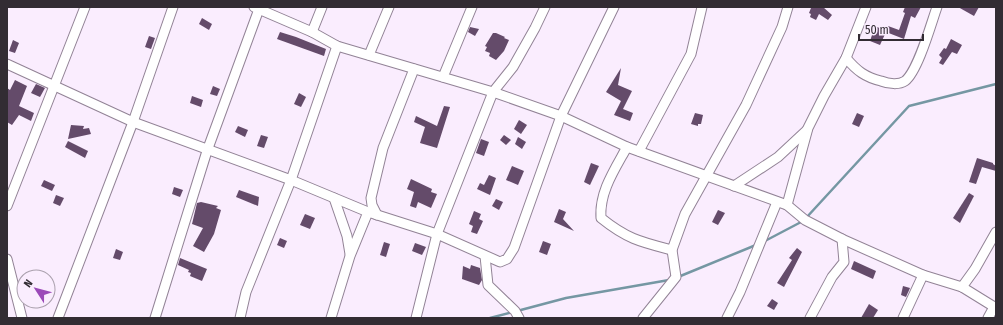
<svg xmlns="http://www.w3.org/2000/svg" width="1003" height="325" font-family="'Fira Sans Condensed',sans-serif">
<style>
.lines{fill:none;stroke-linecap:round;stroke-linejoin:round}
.stream{stroke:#7597a3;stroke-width:2.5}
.building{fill:#644b6a}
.minor-casing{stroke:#928396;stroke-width:11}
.minor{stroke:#fff;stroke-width:9}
</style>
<rect width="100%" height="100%" fill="#faedfe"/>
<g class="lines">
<!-- stream -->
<g class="stream">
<path d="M806,218L909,106L996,84"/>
<path d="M763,242L803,221"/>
<path d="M678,277L756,245"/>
<path d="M517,311L566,298L669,280"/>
<path d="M490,318L513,312"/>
</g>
</g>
<!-- building -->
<g class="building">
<path d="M809,7H823L832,15L828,20L819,14L816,20L810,17L811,14L809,13L811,8Z"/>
<path d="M905,7H921L915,18L911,16L904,39L886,32L880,45L870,41L875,26L886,31L888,26L899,30L905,13L903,12Z"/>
<path d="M958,7H979L974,16Z"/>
<path d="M202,18L212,24L209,30L199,24Z"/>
<path d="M470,27L479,29L475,36L468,32Z"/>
<path d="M280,32L296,37L326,49L324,56L277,39Z"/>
<path d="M493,33H496L505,37L504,38L509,40L504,51L496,60L489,56L490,53L485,51L487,47L485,46Z"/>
<path d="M149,36L155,38L151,49L145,47Z"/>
<path d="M951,39L962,45L957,54L952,52L943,65L939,63L942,58L939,55L944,48L946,49Z"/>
<path d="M13,40L19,43L15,53L9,51Z"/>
<path d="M621,68L618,85L632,91L623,109L633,113L630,121L614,115L621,101L606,92Z"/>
<path d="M15,80L27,86L19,106L34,113L31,121L19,115L12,125L7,122V88L10,90Z"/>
<path d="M36,84L45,88L40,97L31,93Z"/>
<path d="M213,86L220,89L217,96L210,94Z"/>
<path d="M299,93L306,97L301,107L294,104Z"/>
<path d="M192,96L203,100L201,107L190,103Z"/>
<path d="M444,106L450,107L437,148L420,143L425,127L414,122L416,116L437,126Z"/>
<path d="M695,113L703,115L701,124H698V126L691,124Z"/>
<path d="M857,113L864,116L859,127L852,124Z"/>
<path d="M519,120L527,125L521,134L514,129Z"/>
<path d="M71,125L84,126L83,129L89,128L91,134L68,139Z"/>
<path d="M238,126L248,130L245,137L235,132Z"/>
<path d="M261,135L268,137L264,148L257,146Z"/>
<path d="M504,135L511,140L506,145L500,140Z"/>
<path d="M518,137L526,142L522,149L515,144Z"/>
<path d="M481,139L489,142L484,156L476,153Z"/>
<path d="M68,141L88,151L85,158L65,147Z"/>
<path d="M977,158L993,163V164L996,166V171L982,167L976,184L969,182Z"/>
<path d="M591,163L599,166L590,185L584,182Z"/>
<path d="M512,166L524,171L518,185L506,180Z"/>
<path d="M489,175L496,178L490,195L477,189L480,183L484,185Z"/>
<path d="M411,179L432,189L431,192L437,194L431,208L418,202L416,208L410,206L414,192L407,189Z"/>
<path d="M44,180L55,185L52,191L41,186Z"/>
<path d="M174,187L183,190L180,197L172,194Z"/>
<path d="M239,190L259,197L258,206L236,197Z"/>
<path d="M969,193L974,196L960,223L953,218Z"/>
<path d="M56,195L64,198L60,206L53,203Z"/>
<path d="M496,199L503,202L499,210L492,206Z"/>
<path d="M201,202L218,206L216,208L221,210L214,234L204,252L193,246L203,228L192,224L197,203Z"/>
<path d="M559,209L566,212L563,219L574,231L554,222Z"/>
<path d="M718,210L725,213L718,225L712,222Z"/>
<path d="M474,211L481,214L479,219L483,221L477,234L471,232L473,226L469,224Z"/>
<path d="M305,214L315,218L310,229L300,225Z"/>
<path d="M280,238L287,241L284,248L277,245Z"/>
<path d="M543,241L551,244L547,255L539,252Z"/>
<path d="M384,242L390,244L386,257L380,255Z"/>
<path d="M415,243L426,247L422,255L412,251Z"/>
<path d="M797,248L802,252L784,287L777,283L792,260L789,258Z"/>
<path d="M116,249L123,252L120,260L113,258Z"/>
<path d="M180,258L207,269L202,281L190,276L191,273L188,272L189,270L178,265Z"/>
<path d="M854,261L876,271L873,279L851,269Z"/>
<path d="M471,265L480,268L482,280L479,285L462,279L463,266L470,269Z"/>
<path d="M903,286L910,288L906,297L901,295Z"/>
<path d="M772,299L778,303L774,310L767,306Z"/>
<path d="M869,304L878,310L873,318H861Z"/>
</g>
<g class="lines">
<!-- minor casing -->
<g class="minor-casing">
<g id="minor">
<path d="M254,7L312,32L337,46L493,92L561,116L627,147L787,205L805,220L842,239L923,275L962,287L996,308"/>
<path d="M312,32L322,7"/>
<path d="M369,55L389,7"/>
<path d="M846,58C857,71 865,77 881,81C889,84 899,85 905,81C918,71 931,24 937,7"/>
<path d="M7,64L133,122L291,180L368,212L437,234L500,262L507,259L514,248L561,116L614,7"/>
<path d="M443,77L472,7"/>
<path d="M627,147C615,169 599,192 601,218C627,239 641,242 672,250"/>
<path d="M639,151L691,54L702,7"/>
<path d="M734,186L778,157L807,130"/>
<path d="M334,198L347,236L350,254"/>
<path d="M787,205L808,128L824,96L846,58L866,7"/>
<path d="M7,206L85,7"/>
<path d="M377,215L372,205L371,198L383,148L414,69"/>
<path d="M485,256L488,285L515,311L519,318"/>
<path d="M7,259L22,318"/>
<path d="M962,287L975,269L996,232"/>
<path d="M58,318L133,122L173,7"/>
<path d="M155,318L207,151L259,9"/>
<path d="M240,318L246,292L291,180L337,46"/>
<path d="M331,318L350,256L368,212"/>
<path d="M416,318L437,234L493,92L513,67L535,28L545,7"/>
<path d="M643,318L676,277L672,250L685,214L746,105L782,27L788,7"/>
<path d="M727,318L740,292L777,202"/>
<path d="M810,318L832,277L844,262L842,239"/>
<path d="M903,318L923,275"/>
<path d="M988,318L994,307"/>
</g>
</g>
<!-- minor -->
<use href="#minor" class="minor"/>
</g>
<!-- border -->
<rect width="1003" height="325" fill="none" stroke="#322c33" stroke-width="16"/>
<!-- north arrow -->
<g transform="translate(36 289) rotate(306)"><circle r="19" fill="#faedfe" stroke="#aaa0ad"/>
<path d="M0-3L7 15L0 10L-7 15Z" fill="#9b49b8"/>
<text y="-6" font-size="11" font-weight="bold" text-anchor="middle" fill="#322c33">N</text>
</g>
<!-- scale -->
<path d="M859 34v6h64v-6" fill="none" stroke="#322c33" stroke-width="2"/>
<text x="865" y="34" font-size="12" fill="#322c33" stroke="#faedfe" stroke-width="3" paint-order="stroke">50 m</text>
</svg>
